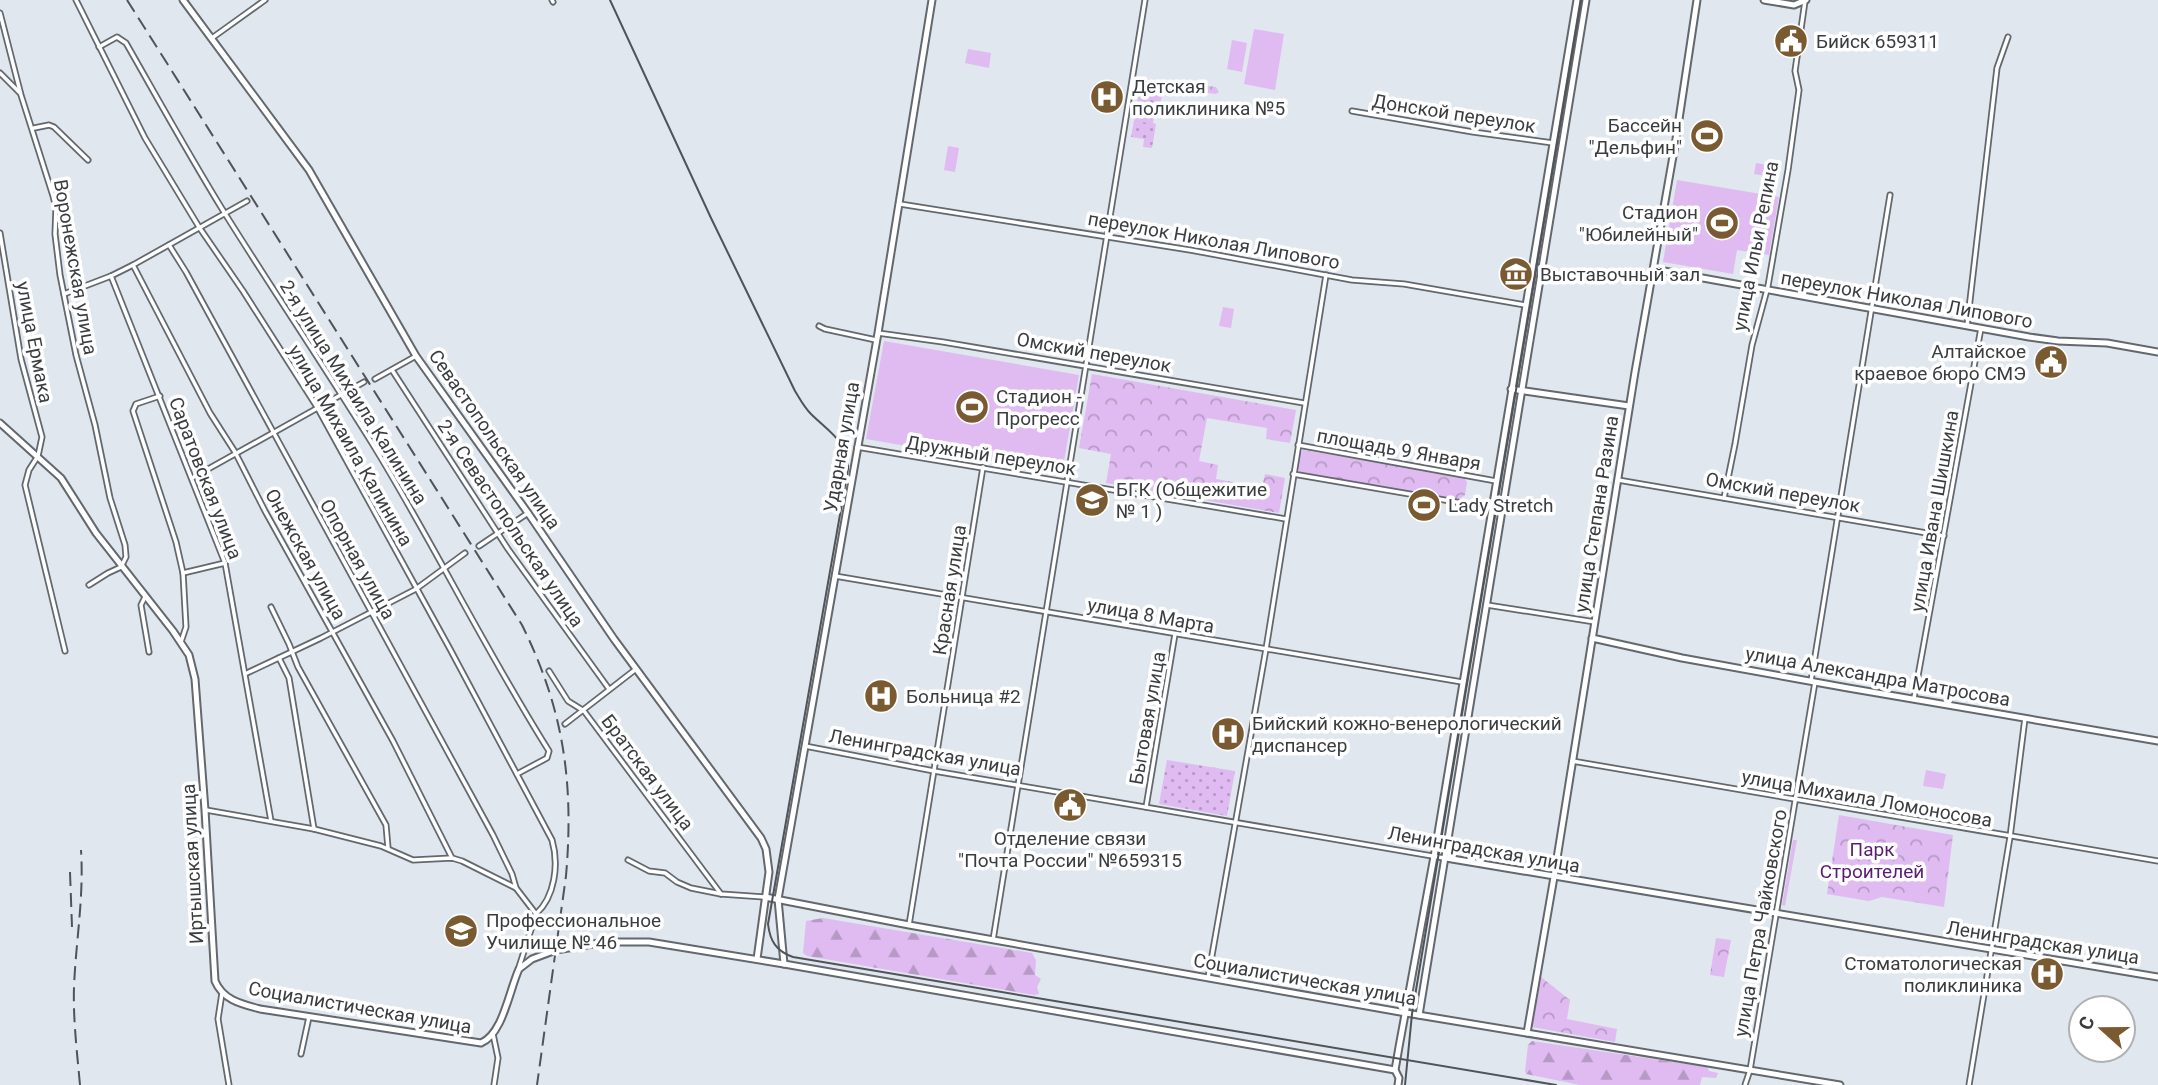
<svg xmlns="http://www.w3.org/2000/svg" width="2158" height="1085" font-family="Roboto,sans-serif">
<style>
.grass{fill:url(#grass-dots)}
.forest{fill:url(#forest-firs)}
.park{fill:url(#park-crowns)}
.pitch{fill:#dfbbf1}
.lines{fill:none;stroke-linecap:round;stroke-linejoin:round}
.street-casing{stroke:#62686d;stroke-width:7}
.secondary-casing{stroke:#62686d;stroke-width:9}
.street{stroke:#fff;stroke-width:3.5}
.secondary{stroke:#fff;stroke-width:5}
.tram{stroke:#505357;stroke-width:2}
.rail{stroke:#505357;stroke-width:2;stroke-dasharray:14 7;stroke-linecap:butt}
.labels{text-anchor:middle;stroke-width:7;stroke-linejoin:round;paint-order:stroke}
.poi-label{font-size:19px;fill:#3a3d40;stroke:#fff;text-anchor:start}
.street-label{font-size:19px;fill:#3a3d40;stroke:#fff}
.park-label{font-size:19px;fill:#591c72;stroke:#fff}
</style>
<defs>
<pattern id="grass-dots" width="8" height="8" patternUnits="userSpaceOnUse" patternTransform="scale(1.75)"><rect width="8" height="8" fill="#dfbbf1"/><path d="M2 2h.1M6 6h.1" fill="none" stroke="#b699c5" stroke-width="1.8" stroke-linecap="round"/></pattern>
<pattern id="forest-firs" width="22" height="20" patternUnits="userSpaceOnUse" patternTransform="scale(1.75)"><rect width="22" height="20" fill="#dfbbf1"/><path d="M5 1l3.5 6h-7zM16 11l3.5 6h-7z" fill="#b699c5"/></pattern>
<pattern id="park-crowns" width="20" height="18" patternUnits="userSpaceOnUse" patternTransform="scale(1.75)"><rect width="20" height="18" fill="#dfbbf1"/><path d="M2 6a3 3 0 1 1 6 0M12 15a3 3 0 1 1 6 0" fill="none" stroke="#b699c5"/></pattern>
</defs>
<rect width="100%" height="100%" fill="#e0e7ee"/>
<!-- grass -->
<g class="grass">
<path d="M1156,80L1163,90L1160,105H1154V108H1155L1153,123L1156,124L1152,148L1143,147L1144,139L1131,137L1139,93L1151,95Z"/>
<path d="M1167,760L1235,771L1227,816L1159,804Z"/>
</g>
<!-- forest -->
<g class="forest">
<path d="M1793,840H1797L1785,906L1782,905Z"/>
<path d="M823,918L1032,953L1036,960L1035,975L1041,979L1037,987L1039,994L1034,995L807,956L803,953L806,921Z"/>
<path d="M1532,1041L1707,1067L1709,1071L1718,1073L1716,1078L1702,1077L1700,1085H1580L1526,1074L1525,1071L1528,1045Z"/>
</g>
<!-- park -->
<g class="park">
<path d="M1167,81L1216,87L1219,92L1216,94L1175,88L1164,82Z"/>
<path d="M1092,374L1296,410L1290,443L1266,439L1267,428L1207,418L1199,461L1218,465L1216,479L1262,487L1265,474L1285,478L1279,513L1106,483L1111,454L1079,448Z"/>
<path d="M1303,450L1463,476L1467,482L1465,495L1459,499L1301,473L1297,468L1299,455Z"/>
<path d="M1926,770L1946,774L1943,789L1923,786Z"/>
<path d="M1839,815L1953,835L1944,907L1882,897L1869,901L1827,894Z"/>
<path d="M1716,938L1731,940L1724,977L1710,975Z"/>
<path d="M1541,977L1570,1000L1567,1019L1617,1029L1615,1042L1532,1027Z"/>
</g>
<!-- pitch -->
<g class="pitch">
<path d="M1254,29L1284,34L1275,90L1244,84Z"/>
<path d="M1232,40L1247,43L1242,72L1227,69Z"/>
<path d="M968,49L991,53L989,68L965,63Z"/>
<path d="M1138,100L1152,102L1148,123L1135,121Z"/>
<path d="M948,146L959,148L955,172L944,170Z"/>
<path d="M1756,163L1774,166L1773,177L1754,174Z"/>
<path d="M1677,180L1779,197L1769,255L1737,250L1733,274L1663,262Z"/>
<path d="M1223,307L1234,309L1231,328L1219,326Z"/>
<path d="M884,341L1079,375L1062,473L866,439Z"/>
</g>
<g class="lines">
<!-- street casing -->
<g class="street-casing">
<g id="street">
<path d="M76,0L145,138L199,227L243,291L317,407L450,649L552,840C559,864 555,897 536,914"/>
<path d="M552,0L553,2"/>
<path d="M0,13L21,95L53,196L56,208L55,234L60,275L76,355L95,425L110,498L125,545L126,557L121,567L108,573L89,585"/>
<path d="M212,38L265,0"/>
<path d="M99,47L117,37L126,43C158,99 190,157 224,212C274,292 326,369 375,448C436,548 487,653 549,751L547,758L517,774"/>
<path d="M0,73L20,93"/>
<path d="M1352,111L1473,132L1553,143"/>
<path d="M34,128L49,125L54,127L88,160"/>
<path d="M900,204L1190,250L1352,280L1404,284L1525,305"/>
<path d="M0,233L21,359L42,437L38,456L29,470L25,485L65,651"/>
<path d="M169,245L186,272L493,835L512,874L516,888"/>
<path d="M133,265L210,413L235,452L265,511L393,741L452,858"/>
<path d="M111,276L225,563L271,821"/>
<path d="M64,294L111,276L133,265L247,201"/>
<path d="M819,326L825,329L876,340"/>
<path d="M1967,326L1997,68L2008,37"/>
<path d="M878,333L943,342L1304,403"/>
<path d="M392,370L508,549L609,689"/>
<path d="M375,379L416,356"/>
<path d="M160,396L136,404L133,411L176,542L183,573L186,627L181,642"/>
<path d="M1298,445L1496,481"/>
<path d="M857,447L1286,519"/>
<path d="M1293,474L1491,508"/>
<path d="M192,478L364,382"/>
<path d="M1618,480L1944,536"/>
<path d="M1724,498L1735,444L1752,345L1768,286L1788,170L1799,90L1795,71L1805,1"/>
<path d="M479,546L528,513"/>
<path d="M183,573L225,563"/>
<path d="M835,576L1462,682"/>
<path d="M145,597L141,605L149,652"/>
<path d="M1487,605L1595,622"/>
<path d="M271,607L289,644L298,667L386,825L388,848"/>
<path d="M279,658L289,678L314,829"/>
<path d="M549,671L568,701L584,711L721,894"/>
<path d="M247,673L321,638L416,589L465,553"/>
<path d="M1811,681L1890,195"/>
<path d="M1914,698L1981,328"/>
<path d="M565,724L636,669"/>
<path d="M805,746L934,771L1444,858"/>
<path d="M1572,761L2158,861"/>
<path d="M1146,807L1175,634"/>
<path d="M206,810L314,829L381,846L413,860L452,858L462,861L516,888L536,914L519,967"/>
<path d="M628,860L649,871L665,873L677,882L691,888L721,894L765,897"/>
<path d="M909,925L983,467"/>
<path d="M993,940L1145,0"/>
<path d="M1208,978L1266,649L1326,275"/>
<path d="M222,993L218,1019L229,1085"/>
<path d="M493,1034L498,1058L494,1085"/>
<path d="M301,1054L309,1017"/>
<path d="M1745,1085L1750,1070L1815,682"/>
<path d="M1969,1085L2010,837L2025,718"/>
</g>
</g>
<!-- secondary casing -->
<g class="secondary-casing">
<g id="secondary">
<path d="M183,0L309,170L416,356L528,513L614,639L761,838L766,849L769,872L757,959"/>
<path d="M1764,0L1794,5L1806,0"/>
<path d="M1653,269L2029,337L2058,341L2107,343L2158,352"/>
<path d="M1511,389L1629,406"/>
<path d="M0,423L61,478L96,533L173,631L189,655L195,679L205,810L215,981C223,1000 241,1004 260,1009L481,1043C503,1034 509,991 519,969L532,959L556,950L605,942H649L784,964L1395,1070"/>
<path d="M1592,638L1682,658L1848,688L2158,741"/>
<path d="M1446,858L2158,977"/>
<path d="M765,897L909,925L1406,1013L1840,1085"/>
<path d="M784,964L778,899L878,333L932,0"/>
<path d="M1419,1015L1586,0"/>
<path d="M1527,1033L1554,877L1635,372L1676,139L1697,0"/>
<path d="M1398,1085L1399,1078L1395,1070L1399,1047L1435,851L1577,0"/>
</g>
</g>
<!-- street -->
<use href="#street" class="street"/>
<!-- secondary -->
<use href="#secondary" class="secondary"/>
<!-- tram -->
<g class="tram">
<path d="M610,0L711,218L795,391C800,399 804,407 811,414C828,431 849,442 848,469L768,924C770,941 776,951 793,957L1556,1085"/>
<path d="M1405,1085L1412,1014L1581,0"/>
</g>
<!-- rail -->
<g class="rail">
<path d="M127,0L522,625C564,710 574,783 566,876L537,1085"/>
<path d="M70,872L72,927"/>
<path d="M80,1085C77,1052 73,1019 74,987C76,939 84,898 81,850"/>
</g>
</g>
<!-- icons -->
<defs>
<g id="civic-disc" transform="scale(1.75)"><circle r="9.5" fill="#7a5a30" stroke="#fff"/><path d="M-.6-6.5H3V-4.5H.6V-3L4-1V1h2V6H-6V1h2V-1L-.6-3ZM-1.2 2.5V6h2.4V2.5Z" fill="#fff"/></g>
<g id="hospital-disc" transform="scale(1.75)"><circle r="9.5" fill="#7a5a30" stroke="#fff"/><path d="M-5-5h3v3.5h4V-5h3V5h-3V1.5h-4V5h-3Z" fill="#fff"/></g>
<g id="stadium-disc" transform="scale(1.75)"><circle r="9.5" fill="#7a5a30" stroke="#fff"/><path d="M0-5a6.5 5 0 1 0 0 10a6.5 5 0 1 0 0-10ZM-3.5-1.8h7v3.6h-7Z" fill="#fff"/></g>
<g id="museum-disc" transform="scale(1.75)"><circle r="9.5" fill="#7a5a30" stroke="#fff"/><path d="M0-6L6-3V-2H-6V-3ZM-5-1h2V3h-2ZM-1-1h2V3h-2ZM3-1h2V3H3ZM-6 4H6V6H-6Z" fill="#fff"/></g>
<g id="university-disc" transform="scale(1.75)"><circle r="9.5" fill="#7a5a30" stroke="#fff"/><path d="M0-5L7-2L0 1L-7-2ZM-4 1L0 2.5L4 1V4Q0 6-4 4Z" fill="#fff"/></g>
</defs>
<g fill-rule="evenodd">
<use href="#civic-disc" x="1791" y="41"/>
<use href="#hospital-disc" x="1107" y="97"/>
<use href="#stadium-disc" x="1707" y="136"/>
<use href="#stadium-disc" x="1722" y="223"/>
<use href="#museum-disc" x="1516" y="274"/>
<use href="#civic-disc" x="2051" y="362"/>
<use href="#stadium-disc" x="972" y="407"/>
<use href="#university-disc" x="1092" y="500"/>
<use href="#stadium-disc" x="1424" y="505"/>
<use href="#hospital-disc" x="881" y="696"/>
<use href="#hospital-disc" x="1228" y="734"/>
<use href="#civic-disc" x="1070" y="805"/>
<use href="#university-disc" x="461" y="931"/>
<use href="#hospital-disc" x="2047" y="974"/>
</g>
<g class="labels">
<!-- poi labels -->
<g class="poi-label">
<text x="1816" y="48">Бийск 659311</text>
<text x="1132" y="93">Детская<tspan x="1132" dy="22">поликлиника №5</tspan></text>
<text x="1682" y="132" text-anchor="end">Бассейн<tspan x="1682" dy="22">"Дельфин"</tspan></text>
<text x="1698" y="219" text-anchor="end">Стадион<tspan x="1698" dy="22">"Юбилейный"</tspan></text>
<text x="1540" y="281">Выставочный зал</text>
<text x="2026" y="358" text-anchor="end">Алтайское<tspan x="2026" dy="22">краевое бюро СМЭ</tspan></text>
<text x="996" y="403">Стадион -<tspan x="996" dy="22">Прогресс</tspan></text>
<text x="1116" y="496">БГК (Общежитие<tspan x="1116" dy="22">№ 1 )</tspan></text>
<text x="1448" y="512">Lady Stretch</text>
<text x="906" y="703">Больница #2</text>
<text x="1252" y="730">Бийский кожно-венерологический<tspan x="1252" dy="22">диспансер</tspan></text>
<text x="1070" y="845" text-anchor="middle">Отделение связи<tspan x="1070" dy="22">"Почта России" №659315</tspan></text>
<text x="486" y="927">Профессиональное<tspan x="486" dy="22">Училище № 46</tspan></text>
<text x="2022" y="970" text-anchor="end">Стоматологическая<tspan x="2022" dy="22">поликлиника</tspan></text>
</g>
<!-- street labels -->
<g class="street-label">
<text transform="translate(1454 113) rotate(9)" y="7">Донской переулок</text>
<text transform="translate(1214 240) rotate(10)" y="7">переулок Николая Липового</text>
<text transform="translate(1755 246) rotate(-79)" y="7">улица Ильи Репина</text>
<text transform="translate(76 267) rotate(80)" y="7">Воронежская улица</text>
<text transform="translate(1907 299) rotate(10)" y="7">переулок Николая Липового</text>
<text transform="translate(35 342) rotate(79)" y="7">улица Ермака</text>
<text transform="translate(1094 352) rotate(10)" y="7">Омский переулок</text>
<text transform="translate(354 392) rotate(58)" y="7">2-я улица Михаила Калинина</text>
<text transform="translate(495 439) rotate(55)" y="7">Севастопольская улица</text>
<text transform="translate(351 445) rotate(60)" y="7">улица Михаила Калинина</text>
<text transform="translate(841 447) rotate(-80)" y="7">Ударная улица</text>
<text transform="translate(1399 449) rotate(10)" y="7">площадь 9 Января</text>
<text transform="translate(991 455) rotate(9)" y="7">Дружный переулок</text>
<text transform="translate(206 478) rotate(69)" y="7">Саратовская улица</text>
<text transform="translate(1783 492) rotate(10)" y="7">Омский переулок</text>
<text transform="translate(1934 511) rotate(-80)" y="7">улица Ивана Шишкина</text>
<text transform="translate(1596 514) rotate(-81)" y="7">улица Степана Разина</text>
<text transform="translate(511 523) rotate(56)" y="7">2-я Севастопольская улица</text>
<text transform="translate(306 554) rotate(61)" y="7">Онежская улица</text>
<text transform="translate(358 559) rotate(61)" y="7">Опорная улица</text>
<text transform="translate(949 590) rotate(-81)" y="7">Красная улица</text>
<text transform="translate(1151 615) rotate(10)" y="7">улица 8 Марта</text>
<text transform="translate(1878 676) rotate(10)" y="7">улица Александра Матросова</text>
<text transform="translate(1147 718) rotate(-80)" y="7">Бытовая улица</text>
<text transform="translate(925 752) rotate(10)" y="7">Ленинградская улица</text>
<text transform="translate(648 772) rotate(53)" y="7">Братская улица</text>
<text transform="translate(1867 798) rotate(10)" y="7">улица Михаила Ломоносова</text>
<text transform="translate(1484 849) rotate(10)" y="7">Ленинградская улица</text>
<text transform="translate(192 864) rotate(-93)" y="7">Иртышская улица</text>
<text transform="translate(1760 923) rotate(-80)" y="7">улица Петра Чайковского</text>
<text transform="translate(2043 942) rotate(9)" y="7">Ленинградская улица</text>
<text transform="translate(1305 979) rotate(10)" y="7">Социалистическая улица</text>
<text transform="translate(360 1007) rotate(10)" y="7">Социалистическая улица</text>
</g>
<!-- park labels -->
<g class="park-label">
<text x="1872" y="856">Парк<tspan x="1872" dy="22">Строителей</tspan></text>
</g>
</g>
<!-- north arrow -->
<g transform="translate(2102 1029) rotate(291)"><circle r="33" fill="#ffffff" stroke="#b0b1b3" stroke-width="2"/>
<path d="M0-5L12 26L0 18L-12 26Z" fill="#7a5a30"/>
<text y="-10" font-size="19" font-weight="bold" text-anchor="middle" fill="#3a3d40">С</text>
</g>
</svg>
